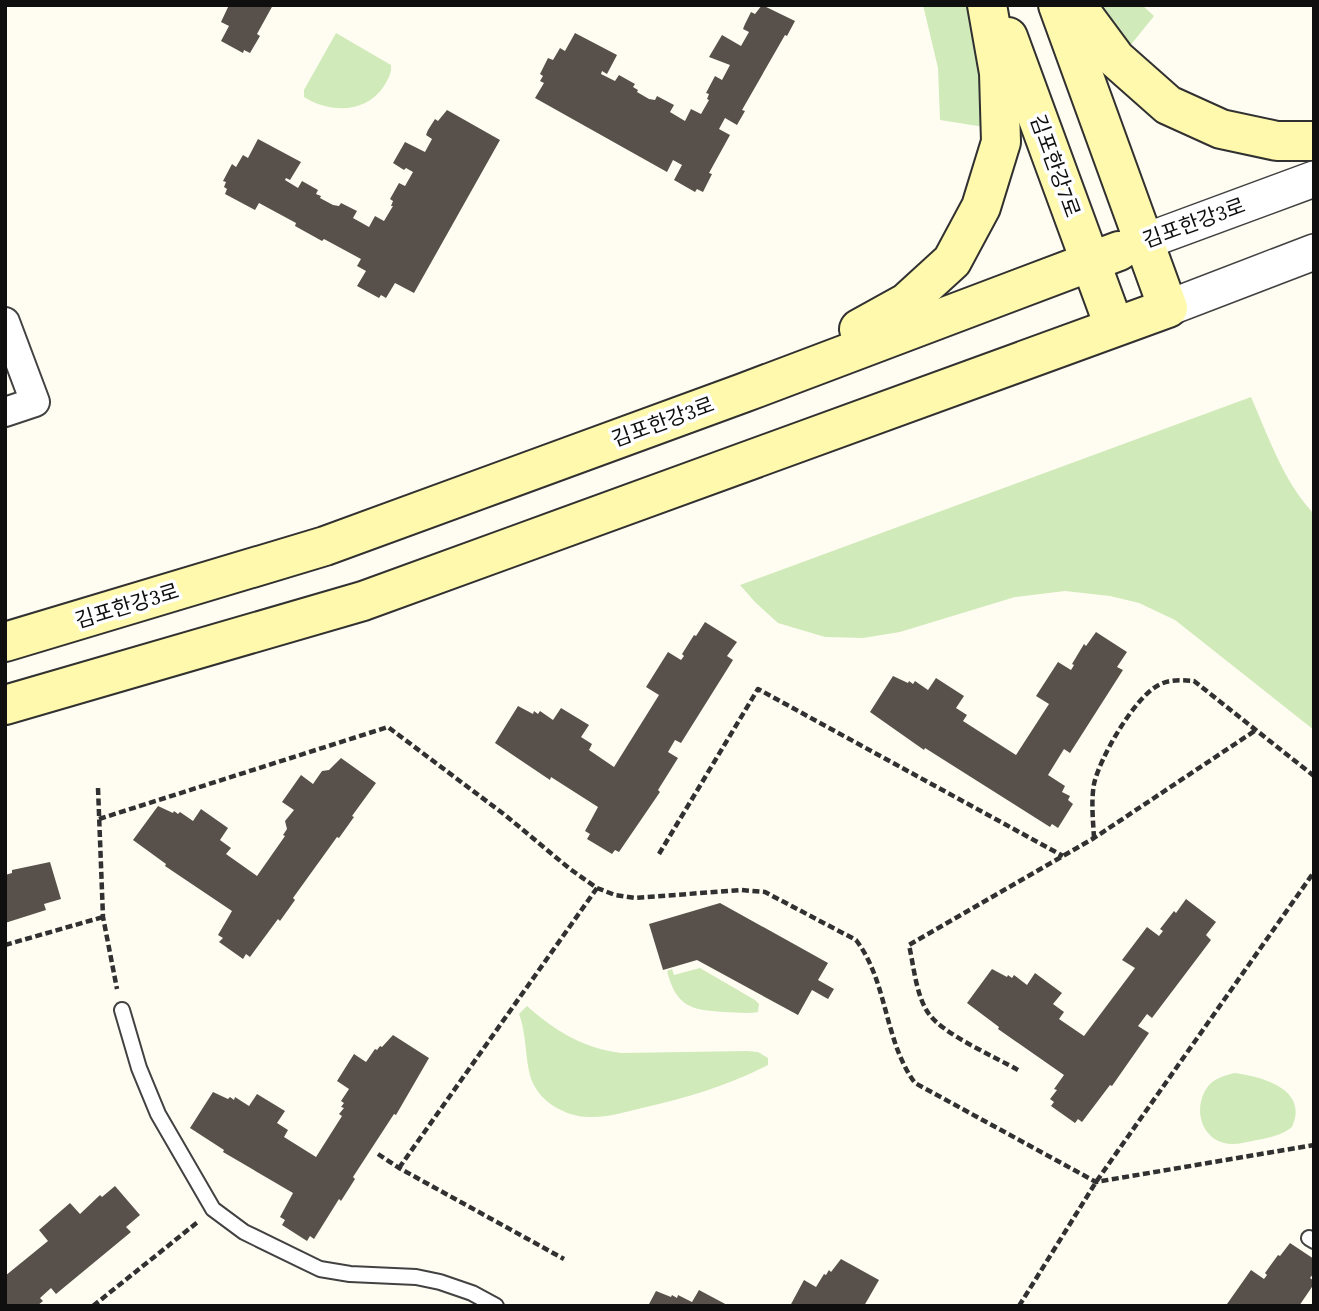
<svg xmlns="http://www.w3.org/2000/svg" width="1319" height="1311" font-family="'Source Serif 4','Noto Sans KR',serif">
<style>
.green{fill:#d1eaba}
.building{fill:#58514b}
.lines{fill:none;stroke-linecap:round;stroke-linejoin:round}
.service-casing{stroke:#424242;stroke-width:18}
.minor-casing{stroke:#424242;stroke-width:32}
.tertiary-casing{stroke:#424242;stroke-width:38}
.secondary-casing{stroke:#313131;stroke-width:42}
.path{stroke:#313131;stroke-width:4.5;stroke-dasharray:7 3.5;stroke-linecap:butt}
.service{stroke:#fff;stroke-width:14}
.minor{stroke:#fff;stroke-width:28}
.tertiary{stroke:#fff;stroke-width:35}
.secondary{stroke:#fff9ad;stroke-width:38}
.labels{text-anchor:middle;stroke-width:7;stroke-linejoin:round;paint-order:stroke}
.street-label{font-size:21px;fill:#0f0f0f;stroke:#fff}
</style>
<rect width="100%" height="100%" fill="#fffdf2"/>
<!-- green -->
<g class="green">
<path d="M923,5H973L980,45L984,127L940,120L938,68Z"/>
<path d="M1089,5H1142L1154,16L1129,47Z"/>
<path d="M336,33L391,65C392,73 388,79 384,86C366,114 329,113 304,97V90Z"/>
<path d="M1251,397C1269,438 1283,481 1314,514V730L1175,620L1139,603L1110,596L1065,591L1015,597L900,632L863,638L825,637L778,623L755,602L740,585Z"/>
<path d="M700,968L755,1000L759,1004L758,1012C747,1014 735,1012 724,1012C690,1010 676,1006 667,971L672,969L674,975Z"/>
<path d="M527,1006C555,1031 583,1048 621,1053L747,1051L758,1052L768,1058V1065C728,1086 686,1098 642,1108C625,1112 606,1118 589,1117C569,1117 545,1105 535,1087C524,1069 528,1037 519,1014Z"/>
<path d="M1235,1073C1264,1077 1309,1090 1292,1127C1281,1136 1270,1137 1257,1140C1246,1142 1234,1146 1224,1143C1198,1136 1193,1103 1210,1084C1216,1078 1226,1075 1235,1073Z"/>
</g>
<!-- building -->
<g class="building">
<path d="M229,5H273L257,34L260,36L250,53L244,50L243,53L221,41L229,26L221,22Z"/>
<path d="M762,5L795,21L787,36L785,35L742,110L745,111L737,125L725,118L719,129L730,135L709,173L712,174L703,192L697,189L695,192L674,180L682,165L673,160L667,172L535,98L544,83L540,81L543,76L540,74L548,58L553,60L560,48L565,51L575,33L617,55L607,74L602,71L601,74L615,81L619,75L635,84L633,87L638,90L637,92L649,99L655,100L657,96L674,105L670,112L685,121L691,109L701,114L709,100L707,99L709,94L706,93L715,76L722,80L730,65L709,57L722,35L741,46L749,32L743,29L745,24L751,12L755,14Z"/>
<path d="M447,110L500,140L414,293L395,283L386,298L381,295L379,298L357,286L366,271L357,266L361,259L324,239L322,241L295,226L296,223L259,203L255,210L225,194L227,189L224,187L226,182L223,181L232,164L236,167L243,155L248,158L258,139L301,162L290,180L286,178L285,180L298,188L302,181L318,190L316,194L321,196L320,198L333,205L339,206L341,203L357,211L353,218L369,227L375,216L384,221L393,206H391L393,201L390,199L399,183L405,186L413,172L406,168L404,170L393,163L405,142L425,152L432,139L426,135L428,130L435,119L438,121Z"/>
<path d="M705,622L737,642L727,656L733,660L681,743L675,740L668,752L678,758L658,790L660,792L619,852L615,850L612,854L587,839L590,834L585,831L598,807L551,777L550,780L495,743L518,706L533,714L534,711L538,714L540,711L553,720L561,708L589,725L581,737L592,744L589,750L614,767L659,695L646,687L668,652L681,660L684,656L682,654L694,635L696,636Z"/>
<path d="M1096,632L1127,652L1117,667L1123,670L1070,753L1064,749L1048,775L1065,786L1062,792L1070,796L1068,800L1073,804L1058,828L1052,824L1050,827L925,748L924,750L870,712L893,676L908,683L909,681L913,684L915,681L928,690L936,678L964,696L956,708L967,715L963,721L1016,755L1049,704L1036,696L1058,662L1071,670L1074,665L1072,664L1084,644L1086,646Z"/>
<path d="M341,758L376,783L352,816L354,817L339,838L337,837L293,898L295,900L280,921L278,919L250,957L246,954L243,959L219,942L223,938L218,935L232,911L165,866L166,864L133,840L158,806L173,813L174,811L178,814L180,812L193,821L201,809L228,828L220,840L231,848L226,854L257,876L285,836L283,835L287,829L285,821L294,810L282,802L301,775L313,784L322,771L329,770Z"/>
<path d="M50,862L61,899L44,904L46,910L5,923V875L12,873V870Z"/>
<path d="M1186,899L1216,922L1206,935L1211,940L1152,1018L1147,1014L1138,1026L1149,1033L1112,1086L1110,1085L1082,1122L1078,1119L1075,1123L1051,1106L1054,1102L1050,1099L1057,1090L1054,1089L1064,1075L998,1029L999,1027L967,1003L992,969L1007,977L1008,975L1012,978L1014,975L1027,985L1035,973L1062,993L1053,1004L1064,1012L1059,1019L1084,1036L1135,968L1122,960L1147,927L1159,936L1163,931L1160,929L1174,911L1176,913Z"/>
<path d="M720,903L828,963L818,980L834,989L828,999L812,990L798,1015L697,960L663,970L649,924Z"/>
<path d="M393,1035L429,1058L396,1115L394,1114L353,1177L355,1179L341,1201L339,1199L314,1239L310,1236L307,1241L282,1225L285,1220L280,1217L293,1193L223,1152L224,1150L190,1128L213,1092L228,1099L230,1097L234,1100L235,1097L249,1106L257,1094L285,1111L277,1123L288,1130L284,1137L316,1157L342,1116L339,1114L344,1108L341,1107L344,1103L341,1101L349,1089L337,1081L354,1054L366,1062L375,1049L377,1050L380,1046L382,1047Z"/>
<path d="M115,1186L140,1215L126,1227L131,1232L56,1294L51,1288L40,1298L43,1301L37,1306H5V1276L48,1241L39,1230L70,1203L80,1214L100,1195L102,1197Z"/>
<path d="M1290,1243L1314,1259V1273L1310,1278L1314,1281V1284L1299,1306H1230L1227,1304L1251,1270L1264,1279L1267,1275L1265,1273L1278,1255L1280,1256Z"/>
<path d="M841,1259L879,1280L864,1306H790L804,1280L816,1287L824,1274L826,1275L829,1270L831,1272Z"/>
<path d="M699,1290L729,1306H648L656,1291L671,1297L672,1295L677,1298L678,1295L692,1302Z"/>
</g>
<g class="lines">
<!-- service casing -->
<g class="service-casing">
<g id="service">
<path d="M122,1010L139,1068L158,1114L213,1209L244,1232L320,1269L350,1274L416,1277L440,1282L472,1293L496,1306"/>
<path d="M1309,1238L1314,1241"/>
</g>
</g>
<!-- minor casing -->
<g class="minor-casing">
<path id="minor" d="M5,322L35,402L5,412"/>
</g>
<!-- tertiary casing -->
<g class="tertiary-casing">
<g id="tertiary">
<path d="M1119,251L1314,179"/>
<path d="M1168,308L1314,252"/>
</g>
</g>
<!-- secondary casing -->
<g class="secondary-casing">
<g id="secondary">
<path d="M1076,5L1116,59L1168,105L1221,129L1277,141H1314"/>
<path d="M1008,37L1114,326"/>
<path d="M859,329L906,303L952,261L981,207L1001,142L999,73L987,5"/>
<path d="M5,642L325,546L743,393L1119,251"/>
<path d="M5,705L363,601L1168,308L1058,5"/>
</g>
</g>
<!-- path -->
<g class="path">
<path d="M98,788L103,917L117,989"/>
<path d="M99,819L388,727L505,815L570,869L597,888L615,895L635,898L741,890L765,892L856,940C888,982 884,1041 915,1083L1096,1182L1314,1145"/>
<path d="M1094,838C1093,820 1091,801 1094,784C1100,757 1134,699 1157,686C1168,679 1182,680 1194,681L1314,776"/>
<path d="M659,854L758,689L1063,856"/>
<path d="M5,945L103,917"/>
<path d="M1018,1070C995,1057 943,1034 929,1014C916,996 914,967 909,945L1094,838L1256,730"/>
<path d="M378,1154L399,1168L564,1259"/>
<path d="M399,1168L597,888"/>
<path d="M93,1306L199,1221"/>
<path d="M1019,1306L1096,1182L1314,872"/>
</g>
<!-- service -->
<use href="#service" class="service"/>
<!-- minor -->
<use href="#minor" class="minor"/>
<!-- tertiary -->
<use href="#tertiary" class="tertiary"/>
<!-- secondary -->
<use href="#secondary" class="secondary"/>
</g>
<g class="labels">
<!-- street labels -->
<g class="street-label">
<text transform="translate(1055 166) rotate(70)" y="7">김포한강7로</text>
<text transform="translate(1194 223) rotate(-20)" y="7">김포한강3로</text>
<text transform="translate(663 422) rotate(-20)" y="7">김포한강3로</text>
<text transform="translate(127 606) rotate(-17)" y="7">김포한강3로</text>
</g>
</g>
<!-- border -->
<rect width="1319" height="1311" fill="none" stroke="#0f0f0f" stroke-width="14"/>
</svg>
